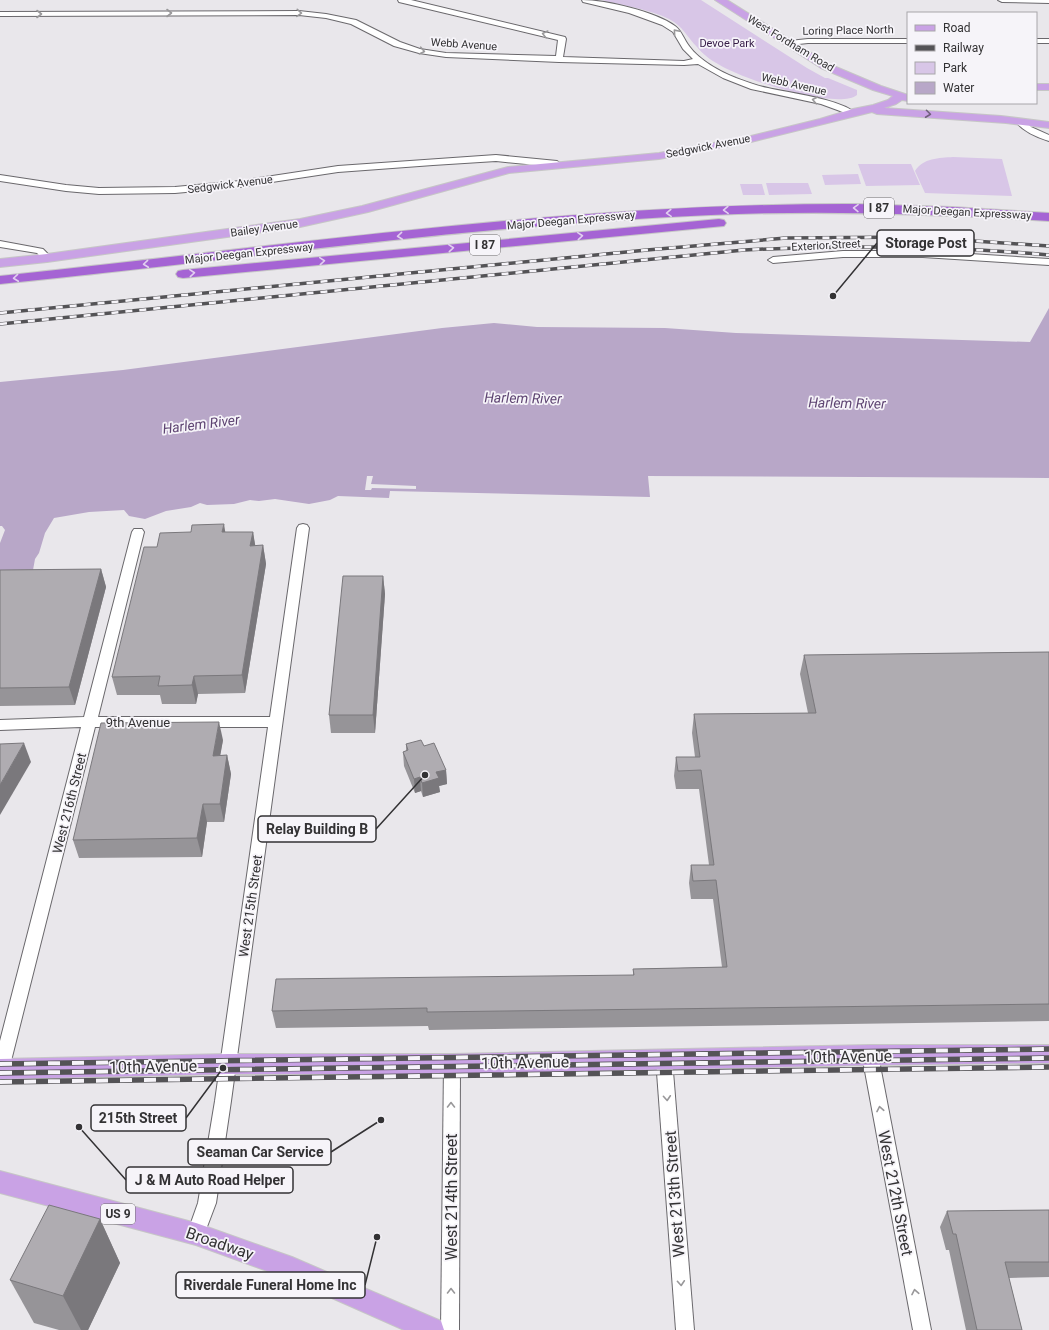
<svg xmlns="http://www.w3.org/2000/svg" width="1049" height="1330" font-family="Roboto,sans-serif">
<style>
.green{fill:#d8c6e7}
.water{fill:#b8a7c8}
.pier{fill:#e9e7eb}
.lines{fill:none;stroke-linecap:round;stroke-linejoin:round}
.minor-casing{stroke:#6a686c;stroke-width:2}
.major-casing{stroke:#c6c6c6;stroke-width:2}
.highway-casing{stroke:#c6c6c6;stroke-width:2}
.minor{fill:#fff;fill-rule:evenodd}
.major{fill:#c9a2e5;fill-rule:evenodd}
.highway{fill:#a564d4;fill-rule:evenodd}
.rail-far1-casing{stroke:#545356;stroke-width:3.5}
.rail-casing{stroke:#545356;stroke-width:5.5}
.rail-far1{stroke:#f6f4f9;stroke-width:2.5;stroke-dasharray:7;stroke-linecap:butt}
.rail{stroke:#f6f4f9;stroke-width:4;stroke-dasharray:12;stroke-linecap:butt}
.wall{fill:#969498}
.shaded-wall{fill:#7a787c}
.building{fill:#afacb1;stroke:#7a787c}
.oneway{stroke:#99989a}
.oneway2{stroke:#6f5f7b}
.oneway3{stroke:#e2d0f0}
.labels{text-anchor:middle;stroke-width:3.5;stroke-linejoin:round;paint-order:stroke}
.far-street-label{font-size:11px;fill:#333234;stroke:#f6f4f9}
.far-park-label{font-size:11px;fill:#351c47;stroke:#f6f4f9}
.shield{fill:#f6f4f9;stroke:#6e6c6f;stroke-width:1}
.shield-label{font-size:12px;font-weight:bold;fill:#333234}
.street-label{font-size:13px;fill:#333234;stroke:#f6f4f9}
.water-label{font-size:14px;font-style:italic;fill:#5d4371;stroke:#f6f4f9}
.near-street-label{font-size:16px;fill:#333234;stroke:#f6f4f9}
.leader{fill:none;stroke:#333234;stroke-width:1.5}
.callout-dot{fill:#333234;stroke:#f6f4f9;stroke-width:1.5}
.callout{fill:#f6f4f9;stroke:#333234;stroke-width:1.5}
.callout-label{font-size:14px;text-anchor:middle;font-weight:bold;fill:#333234}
</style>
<rect width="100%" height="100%" fill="#e9e7eb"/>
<!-- green -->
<g class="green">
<path d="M602,0H701L807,68L825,78H828L857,90V95C837,111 739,78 718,64C710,60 702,53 697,47C686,36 684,27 669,19C649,9 624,6 602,0Z"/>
<path d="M953,157L1002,159L1012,196L925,193L915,171C923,158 939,158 953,157Z"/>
<path d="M858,164H911L920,185L866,186Z"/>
<path d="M858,174L861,184L825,185L822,175Z"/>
<path d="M766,183H808L812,194L769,195Z"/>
<path d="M740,184H762L765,195H743Z"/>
</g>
<!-- water -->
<path class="water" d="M1049,308V478L648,476L650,497L390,491L389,498L338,496L330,500L309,504L275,499L259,501L250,500L234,504L207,505L200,503L191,507L166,511L145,519L129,516L124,510L89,512L54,518L45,533L39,553L35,559L33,570L0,572V543L5,530L2,526H0V382L123,370L442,328L494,323L537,327L665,328L736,333L1030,342Z"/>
<!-- pier -->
<path class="pier" d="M367,476H373L371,484L416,486V489L372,488L371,490H365Z"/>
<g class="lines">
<!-- minor casing -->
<g class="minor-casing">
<g id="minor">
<path d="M398,0H411L565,37L566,39L563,57L684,61L693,59L683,49L673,32L662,25L629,13L583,2L582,0C606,0 656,12 675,26C682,31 684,40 689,46C700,61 719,71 736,78C747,82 757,86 768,88C789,93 841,99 855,113L851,115L821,104L751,89L723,78L698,64L684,65L559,62L446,57L419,53L394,46L351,24L326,18L299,15L0,16V12L299,11L326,14L356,20L400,42L420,49L446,53L556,56L558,40L399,2Z"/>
<path d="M998,0H1049V3L1002,2Z"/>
<path d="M808,39H908V43H808L789,45L785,43L789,41Z"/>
<rect x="1036" y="39" width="13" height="4"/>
<path d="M1016,119H1022L1031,127L1049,135V141C1036,137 1023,131 1015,121Z"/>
<path d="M496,155L557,161L561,164L557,167L496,161L433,165L338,172L240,187L175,193L99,194L66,191L0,181V175L66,185L99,188L175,187L240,181L338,166Z"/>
<path d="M0,241L43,249L52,258L47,261L44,260L37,253L0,247Z"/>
<path d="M843,251H923L1049,259V265L923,257H843L773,263L768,260L773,257Z"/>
<path d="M303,524L307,525L309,528L231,1101L216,1203L202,1240L196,1243L190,1240L187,1234L198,1203L215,1101L268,727H95L8,1073L6,1078L0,1080V1041L81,727L0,730V720L84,717L132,532L134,529H142L144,532L98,717H270L297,528L299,525Z"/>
<path d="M870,1048L876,1050L878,1055L931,1330H913L862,1055L864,1050Z"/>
<path d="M664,1052L670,1054L672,1059L694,1330H676L656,1059L658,1054Z"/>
<path d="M452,1057L458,1059L460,1064L459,1330H441L444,1064L446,1059Z"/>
</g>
</g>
<!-- major casing -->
<g class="major-casing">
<g id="major">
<path d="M715,0H727L829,64L881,86L908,95V101L902,100L896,104L884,108L1001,116L1049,122V128L1006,123L877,114L872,112L751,142L659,159L509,173L368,212L300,227L47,262L0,267V259L47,254L300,219L362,206L508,167L659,153L751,136L820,119L853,109L873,105L888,100L893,96L873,90L821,68Z"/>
<rect x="1036" y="84" width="13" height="6"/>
<path d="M870,1045H1049V1063L870,1065L452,1074H228L0,1079V1059L228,1054H452Z"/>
<path d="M0,1171L196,1223L292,1257L441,1321L444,1330H404L289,1279L196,1245L0,1193Z"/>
</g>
</g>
<!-- highway casing -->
<g class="highway-casing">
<g id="highway">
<path d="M856,204L952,207L1049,213V221C936,214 824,210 711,215C473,225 237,260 0,284V276C285,246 569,203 856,204Z"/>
<path d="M719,219L724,220L726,223L724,226L183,278L178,277L176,274L178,271L183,270Z"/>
</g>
</g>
<!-- minor -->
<use href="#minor" class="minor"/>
<!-- major -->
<use href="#major" class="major"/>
<!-- highway -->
<use href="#highway" class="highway"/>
<!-- rail-far1 casing -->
<g class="rail-far1-casing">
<g id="rail-far1">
<path d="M0,313L647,250L786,238L915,237L1049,246"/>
<path d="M0,324L744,250C846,245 947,246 1049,255"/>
</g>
</g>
<!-- rail casing -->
<g class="rail-casing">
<g id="rail">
<path d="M0,1064L1049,1049"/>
<path d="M0,1073L1049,1058"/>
<path d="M0,1082L1049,1067"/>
</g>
</g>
<!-- rail-far1 -->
<use href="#rail-far1" class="rail-far1"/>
<!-- rail -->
<use href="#rail" class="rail"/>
</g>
<!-- wall -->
<g class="wall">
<path d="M225,532H253L255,546L263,545L266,564L245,693L198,694L196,704H162L160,695H117L112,677Z"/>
<path d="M101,569L106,587L75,705L0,706V570Z"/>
<path d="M383,576L385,594L375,733H331L329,715Z"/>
<path d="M1049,652V1021L429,1030L428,1026L276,1028L272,1011L633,975V969L722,967L713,899H691L689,883L691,865H709L699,789H676L674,776L676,757H695L692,733L694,714L808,713L800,674L804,655Z"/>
<path d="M223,740L220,755H227L231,774L224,822H207L202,857L79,858L73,840Z"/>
<path d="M406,744L424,746L446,770L447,784L439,786L440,792L423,797L421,791L415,793L404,766L403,752L406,751Z"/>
<path d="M1049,1210V1277L1009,1278L1022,1330H966L949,1250H946L940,1227L947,1211Z"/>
<path d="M100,1219L120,1263L88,1330H59L34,1323L10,1280Z"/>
</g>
<!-- shaded-wall -->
<g class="shaded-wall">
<path d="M224,524L227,543L222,532Z"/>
<path d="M253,532L256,550L250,546Z"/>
<path d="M263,545L266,564L245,693L242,675Z"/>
<path d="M101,569L106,587L75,705L69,687Z"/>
<path d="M383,576L385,594L375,733L373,715Z"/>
<path d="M194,676L198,694L196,704L192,685Z"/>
<path d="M219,722L223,740L217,774L213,756Z"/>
<path d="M24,743L31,762L0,815V785Z"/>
<path d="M227,755L231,774L224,822L220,804Z"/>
<path d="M446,770L447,784L439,786L440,792L423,797L422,783L436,772Z"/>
<path d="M420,777L421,791L415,793L414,779Z"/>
<path d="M203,804L207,822L202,857L197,838Z"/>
<path d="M100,1219L120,1263L88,1330H81L63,1296Z"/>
</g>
<!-- building -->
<g class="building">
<path d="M224,524L222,532H253L250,546L263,545L242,675L194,676L192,685L158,686L160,676L112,677L144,547H157L160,533L191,532L192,525Z"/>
<path d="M101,569L69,687L0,688V570Z"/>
<path d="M343,576H383L373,715H329Z"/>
<path d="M1049,652V1004L427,1012V1008L272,1011L276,979L634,975L633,969L727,967L716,880L693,881L691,865H714L701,770L678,771L676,757H700L694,714L816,713L804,655Z"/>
<path d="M219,722L213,756L227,755L220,804H203L197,838L73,840L101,723Z"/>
<path d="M421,740L424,746L434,743L446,770L436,772L439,778L422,783L420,777L414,779L403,752L408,750L406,744Z"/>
<path d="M24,743L0,785V744Z"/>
<path d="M49,1205L100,1219L63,1296L10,1280Z"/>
<path d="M1049,1210V1262H1005L1022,1330H977L956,1234H953L947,1211Z"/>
</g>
<!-- one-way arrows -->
<defs><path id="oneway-chevron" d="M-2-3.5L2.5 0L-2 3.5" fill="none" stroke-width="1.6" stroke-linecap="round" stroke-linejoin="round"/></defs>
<g class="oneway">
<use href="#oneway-chevron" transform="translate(169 13)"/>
<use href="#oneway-chevron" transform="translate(299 13) rotate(4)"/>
<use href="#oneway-chevron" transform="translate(39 14)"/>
<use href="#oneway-chevron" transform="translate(676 32) rotate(-131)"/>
<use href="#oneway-chevron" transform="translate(545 34) rotate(-166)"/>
<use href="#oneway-chevron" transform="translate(422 51) rotate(12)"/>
<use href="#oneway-chevron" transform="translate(815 100) rotate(-168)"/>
<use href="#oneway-chevron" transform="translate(667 1098) rotate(86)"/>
<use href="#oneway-chevron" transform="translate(451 1105) rotate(-90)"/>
<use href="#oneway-chevron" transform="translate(880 1109) rotate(-101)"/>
<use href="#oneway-chevron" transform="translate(681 1283) rotate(86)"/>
<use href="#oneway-chevron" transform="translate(451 1291) rotate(-90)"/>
<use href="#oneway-chevron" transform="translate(915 1292) rotate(-101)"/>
</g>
<use class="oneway2" href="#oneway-chevron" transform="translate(928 114) rotate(7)"/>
<g class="oneway3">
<use href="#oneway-chevron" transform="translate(856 208) rotate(-179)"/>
<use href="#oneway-chevron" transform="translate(726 210) rotate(178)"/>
<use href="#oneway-chevron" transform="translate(669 213) rotate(177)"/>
<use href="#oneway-chevron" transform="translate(400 236) rotate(174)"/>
<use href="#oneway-chevron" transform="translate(580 236) rotate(-5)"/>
<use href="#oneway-chevron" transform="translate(451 248) rotate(-5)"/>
<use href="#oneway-chevron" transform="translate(322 261) rotate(-5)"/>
<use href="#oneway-chevron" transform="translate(146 264) rotate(174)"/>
<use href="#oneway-chevron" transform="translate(192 273) rotate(-5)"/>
<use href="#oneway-chevron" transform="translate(16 278) rotate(174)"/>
</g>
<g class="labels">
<!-- far-street labels -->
<g class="far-street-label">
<text transform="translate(848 30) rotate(-1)" y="4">Loring Place North</text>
<text transform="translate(791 43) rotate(31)" y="4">West Fordham Road</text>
<text transform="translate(464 44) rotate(4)" y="4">Webb Avenue</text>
<text transform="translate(794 84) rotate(13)" y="4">Webb Avenue</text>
<text transform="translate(708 146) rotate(-11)" y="4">Sedgwick Avenue</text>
<text transform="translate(230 184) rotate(-7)" y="4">Sedgwick Avenue</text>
<text transform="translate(967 212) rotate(3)" y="4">Major Deegan Expressway</text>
<text transform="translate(571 220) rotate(-5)" y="4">Major Deegan Expressway</text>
<text transform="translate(264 228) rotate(-8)" y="4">Bailey Avenue</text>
<text transform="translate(826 245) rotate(-3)" y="4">Exterior Street</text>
<text transform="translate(249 253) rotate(-6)" y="4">Major Deegan Expressway</text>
</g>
<!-- far-park labels -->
<g class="far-park-label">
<text x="727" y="47">Devoe Park</text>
</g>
<!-- shield labels -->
<g class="shield">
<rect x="864" y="198" width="30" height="20" rx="3"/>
<rect x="470" y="235" width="30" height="20" rx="3"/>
<rect x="101" y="1204" width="34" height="20" rx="3"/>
</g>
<g class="shield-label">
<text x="879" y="212">I 87</text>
<text x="485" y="249">I 87</text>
<text x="118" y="1218">US 9</text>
</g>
<!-- street labels -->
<g class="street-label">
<text x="138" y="727">9th Avenue</text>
<text transform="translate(69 803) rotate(-76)" y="5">West 216th Street</text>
<text transform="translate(250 906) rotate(-82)" y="5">West 215th Street</text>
</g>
<!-- water labels -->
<g class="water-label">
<text transform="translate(523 398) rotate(1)" y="5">Harlem River</text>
<text transform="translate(847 403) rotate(1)" y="5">Harlem River</text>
<text transform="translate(201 424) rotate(-7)" y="5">Harlem River</text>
</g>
<!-- near-street labels -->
<g class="near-street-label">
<text transform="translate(848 1056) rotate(-1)" y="6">10th Avenue</text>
<text transform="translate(525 1062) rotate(-1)" y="6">10th Avenue</text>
<text transform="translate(153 1066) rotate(-1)" y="6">10th Avenue</text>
<text transform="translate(896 1193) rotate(79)" y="6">West 212th Street</text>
<text transform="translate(674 1194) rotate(-94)" y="6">West 213th Street</text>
<text transform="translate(451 1197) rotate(-90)" y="6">West 214th Street</text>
<text transform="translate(220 1243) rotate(19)" y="6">Broadway</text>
</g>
</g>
<!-- callouts -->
<path class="leader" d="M833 296L877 243M425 775L376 829M223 1068L186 1118M381 1120L331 1152M79 1127L126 1180M377 1237L365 1285"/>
<g class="callout-dot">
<circle cx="833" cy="296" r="4"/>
<circle cx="425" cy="775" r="4"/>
<circle cx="223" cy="1068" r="4"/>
<circle cx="381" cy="1120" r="4"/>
<circle cx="79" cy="1127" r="4"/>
<circle cx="377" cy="1237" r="4"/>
</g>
<g class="callout">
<rect x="877" y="230" width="97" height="26" rx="4"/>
<rect x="258" y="816" width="118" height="26" rx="4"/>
<rect x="91" y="1105" width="95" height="26" rx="4"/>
<rect x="188" y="1139" width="143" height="26" rx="4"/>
<rect x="126" y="1167" width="167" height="26" rx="4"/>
<rect x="176" y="1272" width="189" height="26" rx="4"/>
</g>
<g class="callout-label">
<text x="926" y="248">Storage Post</text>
<text x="317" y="834">Relay Building B</text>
<text x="138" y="1123">215th Street</text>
<text x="260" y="1157">Seaman Car Service</text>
<text x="210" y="1185">J &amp; M Auto Road Helper</text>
<text x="270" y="1290">Riverdale Funeral Home Inc</text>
</g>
<!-- legend -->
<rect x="907" y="12" width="130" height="92" fill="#f6f4f9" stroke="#a8a6aa"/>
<rect x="915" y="25" width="20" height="6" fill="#c9a2e5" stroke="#a8a6aa"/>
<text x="943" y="32" font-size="12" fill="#333234">Road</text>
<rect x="915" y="45" width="20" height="6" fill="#545356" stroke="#a8a6aa"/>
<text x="943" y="52" font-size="12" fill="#333234">Railway</text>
<rect x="915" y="62" width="20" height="12" fill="#d8c6e7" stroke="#a8a6aa"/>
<text x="943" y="72" font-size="12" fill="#333234">Park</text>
<rect x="915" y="82" width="20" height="12" fill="#b8a7c8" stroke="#a8a6aa"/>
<text x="943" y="92" font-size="12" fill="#333234">Water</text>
</svg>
